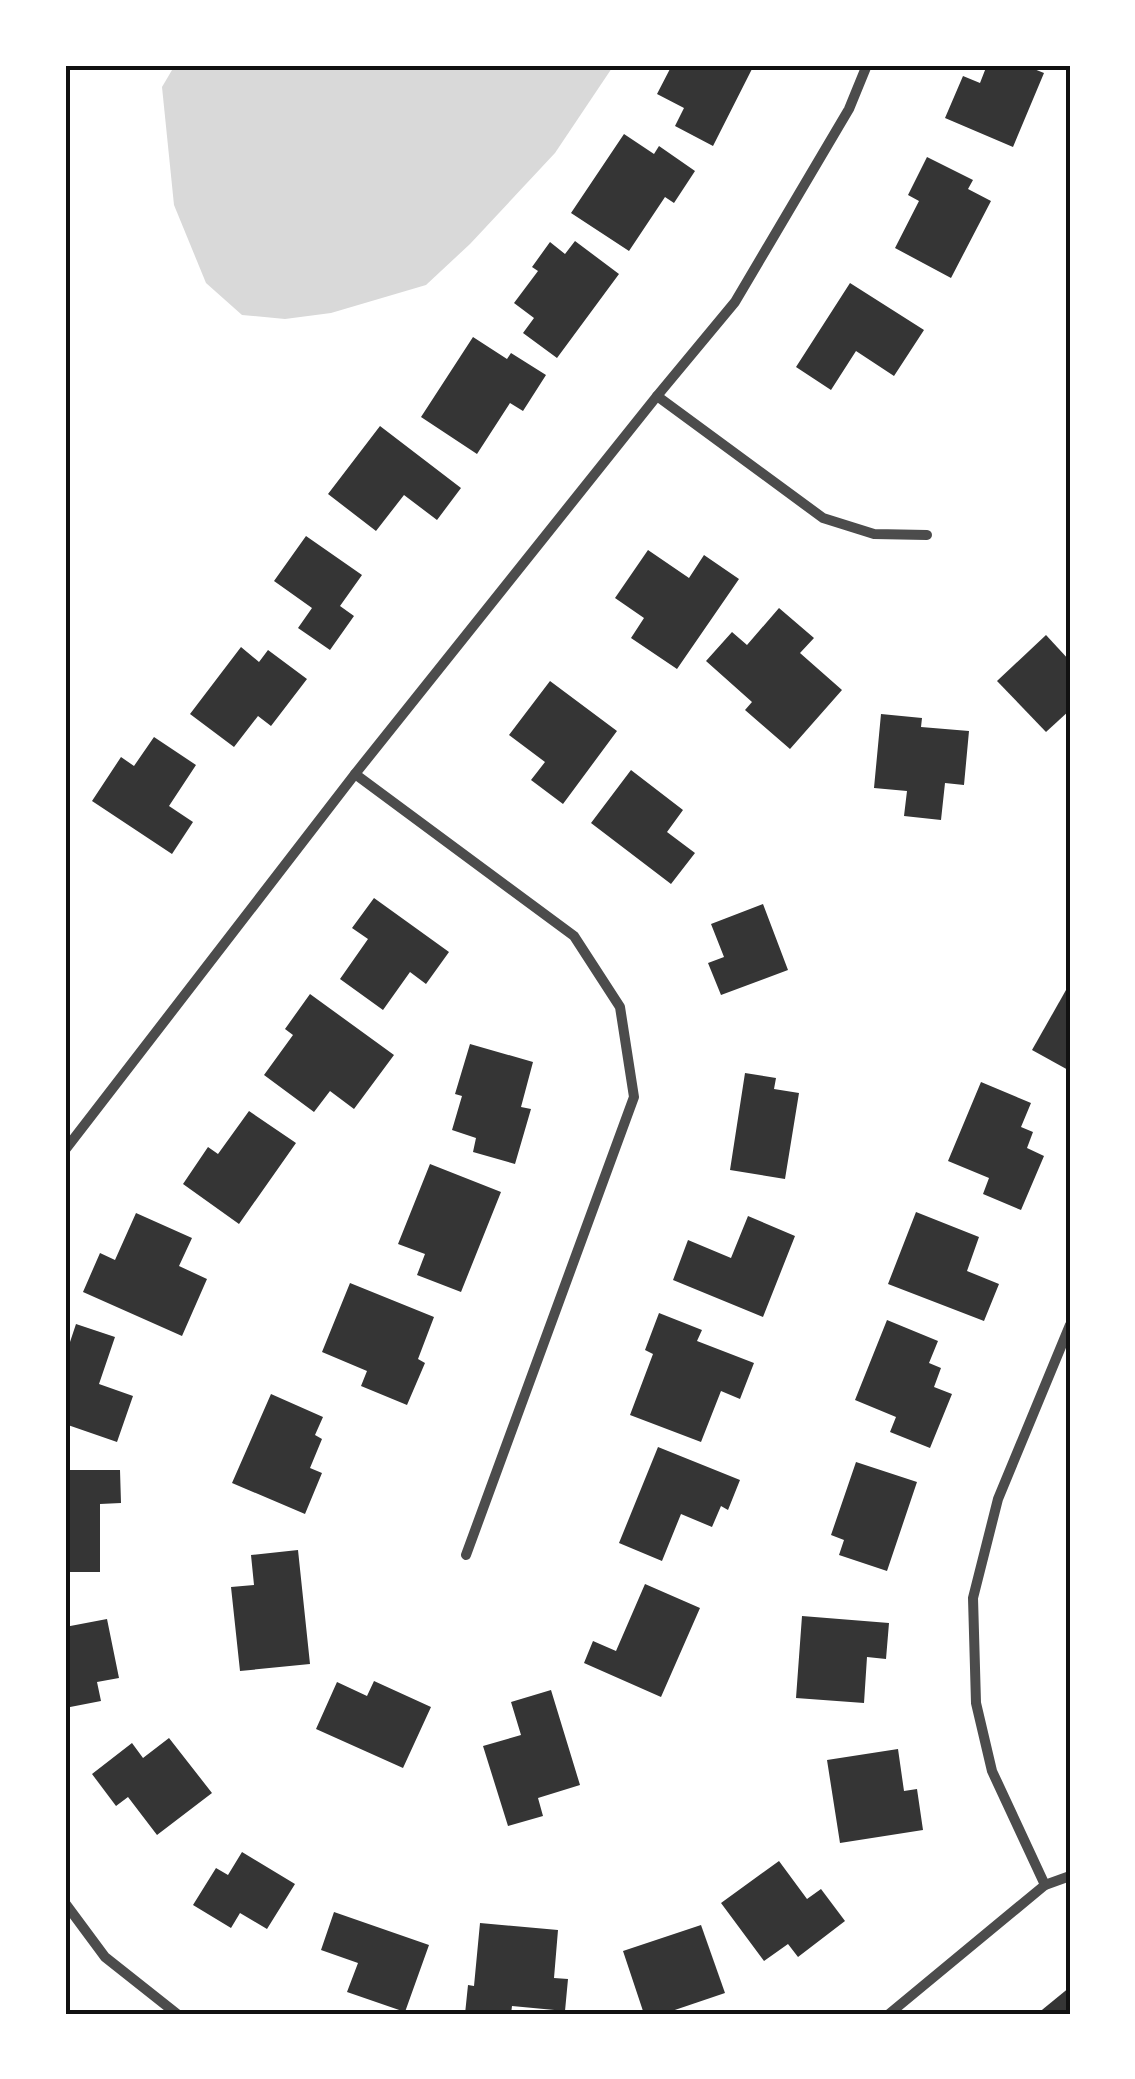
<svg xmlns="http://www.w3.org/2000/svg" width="1135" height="2079" font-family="Barlow,sans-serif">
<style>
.water{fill:#d9d9d9}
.building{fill:#353535}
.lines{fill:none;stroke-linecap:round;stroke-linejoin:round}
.minor{stroke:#4c4c4c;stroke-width:10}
.neatline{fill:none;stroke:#111;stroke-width:4}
</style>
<rect width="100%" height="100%" fill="#fff"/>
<!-- water -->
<path class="water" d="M175,65H614L555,153L470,244L426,285L331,313L285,319L242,315L206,283L174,205L162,87Z"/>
<!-- building -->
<g class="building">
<path d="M672,65H754L713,146L675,126L684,108L657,94Z"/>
<path d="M987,65H1024L1044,73L1013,147L945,118L963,76L980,83Z"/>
<path d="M624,134L654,154L659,146L695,171L674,203L665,197L629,251L571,213Z"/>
<path d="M927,157L973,180L968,189L991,201L951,278L895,248L919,201L908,195Z"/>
<path d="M575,241L619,274L557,358L523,333L534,318L514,303L538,271L532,267L550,242L565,254Z"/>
<path d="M850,283L924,330L894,376L856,351L831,390L796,367Z"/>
<path d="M473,337L507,359L511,353L546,375L523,411L510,403L477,454L421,417Z"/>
<path d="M380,426L461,488L437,520L404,495L376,531L328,494Z"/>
<path d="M306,536L362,575L340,606L354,616L330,650L298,628L312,608L274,581Z"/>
<path d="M648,550L689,578L704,555L739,579L677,669L631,638L644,618L615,598Z"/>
<path d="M779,608L814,638L800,653L842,690L790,749L745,710L752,702L706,661L732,632L747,645Z"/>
<path d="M1046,635L1070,661V710L1046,732L997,681Z"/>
<path d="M241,647L259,662L268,650L307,679L271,726L258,716L234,747L190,714Z"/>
<path d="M550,681L617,731L563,804L531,780L545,762L509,735Z"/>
<path d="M881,714L922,718L921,727L969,731L964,785L945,783L941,820L904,816L907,791L874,788Z"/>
<path d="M154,737L196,765L169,806L193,822L172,854L92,801L121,757L134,766Z"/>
<path d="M631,770L683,810L667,832L695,853L671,884L591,823Z"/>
<path d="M374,898L449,952L426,984L410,972L383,1010L340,979L368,939L352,928Z"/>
<path d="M763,904L788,970L721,995L708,963L724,957L711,924Z"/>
<path d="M1070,983V1071L1032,1050Z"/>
<path d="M310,994L394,1055L354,1109L330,1091L314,1112L264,1075L293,1035L285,1029Z"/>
<path d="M470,1044L533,1062L521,1107L531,1109L515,1164L473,1152L476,1138L452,1130L462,1096L455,1094Z"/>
<path d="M745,1073L776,1078L774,1089L799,1093L785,1179L730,1170Z"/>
<path d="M981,1082L1031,1103L1021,1127L1033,1132L1027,1148L1044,1156L1021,1210L983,1194L989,1178L948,1161Z"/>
<path d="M249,1111L296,1143L239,1224L183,1184L208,1147L218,1154Z"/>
<path d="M430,1164L501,1192L461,1292L417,1275L425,1254L398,1244Z"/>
<path d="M916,1212L979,1237L967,1271L999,1284L984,1321L888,1284Z"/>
<path d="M136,1213L192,1238L179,1266L207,1279L182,1336L83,1292L100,1253L115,1260Z"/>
<path d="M748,1216L795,1236L763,1317L673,1280L688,1240L731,1258Z"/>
<path d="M350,1283L434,1317L418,1359L425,1363L407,1405L361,1386L367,1371L322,1352Z"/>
<path d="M659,1313L702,1330L697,1341L754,1363L740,1399L721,1391L701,1442L630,1415L653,1354L645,1350Z"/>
<path d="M887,1320L938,1341L929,1363L941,1368L934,1387L952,1394L930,1448L890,1432L896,1417L855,1400Z"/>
<path d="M76,1324L115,1337L99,1384L133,1396L117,1442L65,1424V1357Z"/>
<path d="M271,1394L323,1417L315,1435L322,1439L310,1468L322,1473L305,1514L232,1483Z"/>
<path d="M658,1447L740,1480L728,1510L721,1506L712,1527L681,1514L662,1561L619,1543Z"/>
<path d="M856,1462L917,1482L887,1571L839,1555L844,1540L831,1535Z"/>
<path d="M65,1470H120L121,1503L100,1504V1572H65Z"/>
<path d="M298,1550L310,1664L240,1671L231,1587L254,1585L251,1555Z"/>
<path d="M645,1584L700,1608L661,1697L584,1663L593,1641L616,1651Z"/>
<path d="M802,1616L889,1623L886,1659L867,1657L864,1703L796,1698Z"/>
<path d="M107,1619L119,1678L97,1682L101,1701L65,1708V1627Z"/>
<path d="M374,1681L431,1707L403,1768L316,1729L337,1682L367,1696Z"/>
<path d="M551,1690L580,1785L538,1798L543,1816L508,1826L483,1746L521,1735L511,1702Z"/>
<path d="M169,1738L212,1793L157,1835L128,1797L116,1806L92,1774L132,1743L143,1758Z"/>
<path d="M898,1749L904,1791L917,1789L923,1830L840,1843L827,1760Z"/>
<path d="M242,1852L295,1884L267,1929L240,1913L231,1928L193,1905L216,1868L228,1875Z"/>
<path d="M779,1861L807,1899L821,1889L845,1921L798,1957L788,1944L764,1961L721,1903Z"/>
<path d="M334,1912L429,1945L405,2012L347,1992L358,1963L321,1950Z"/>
<path d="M480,1923L558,1930L554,1978L568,1979L565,2011L512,2006L511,2014H465L468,1985L474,1986Z"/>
<path d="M701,1925L725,1993L663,2014H644L623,1951Z"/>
<path d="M1070,1987V2014H1037Z"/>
</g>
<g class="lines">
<!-- minor -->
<g class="minor">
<path d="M657,396L823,518L874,534L927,535"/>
<path d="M355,774L574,936L620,1007L634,1097L466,1555"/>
<path d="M65,1150L355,774L657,396L735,302L849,109L867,65"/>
<path d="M1045,1885L992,1771L976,1703L973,1598L998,1499L1070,1325"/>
<path d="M65,1903L105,1957L177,2014"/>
<path d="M889,2014L1045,1885L1070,1876"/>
</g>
</g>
<!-- border -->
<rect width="1135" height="2079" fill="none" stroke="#ffffff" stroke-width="135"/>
<rect x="68" y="68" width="1000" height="1944" class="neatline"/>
</svg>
